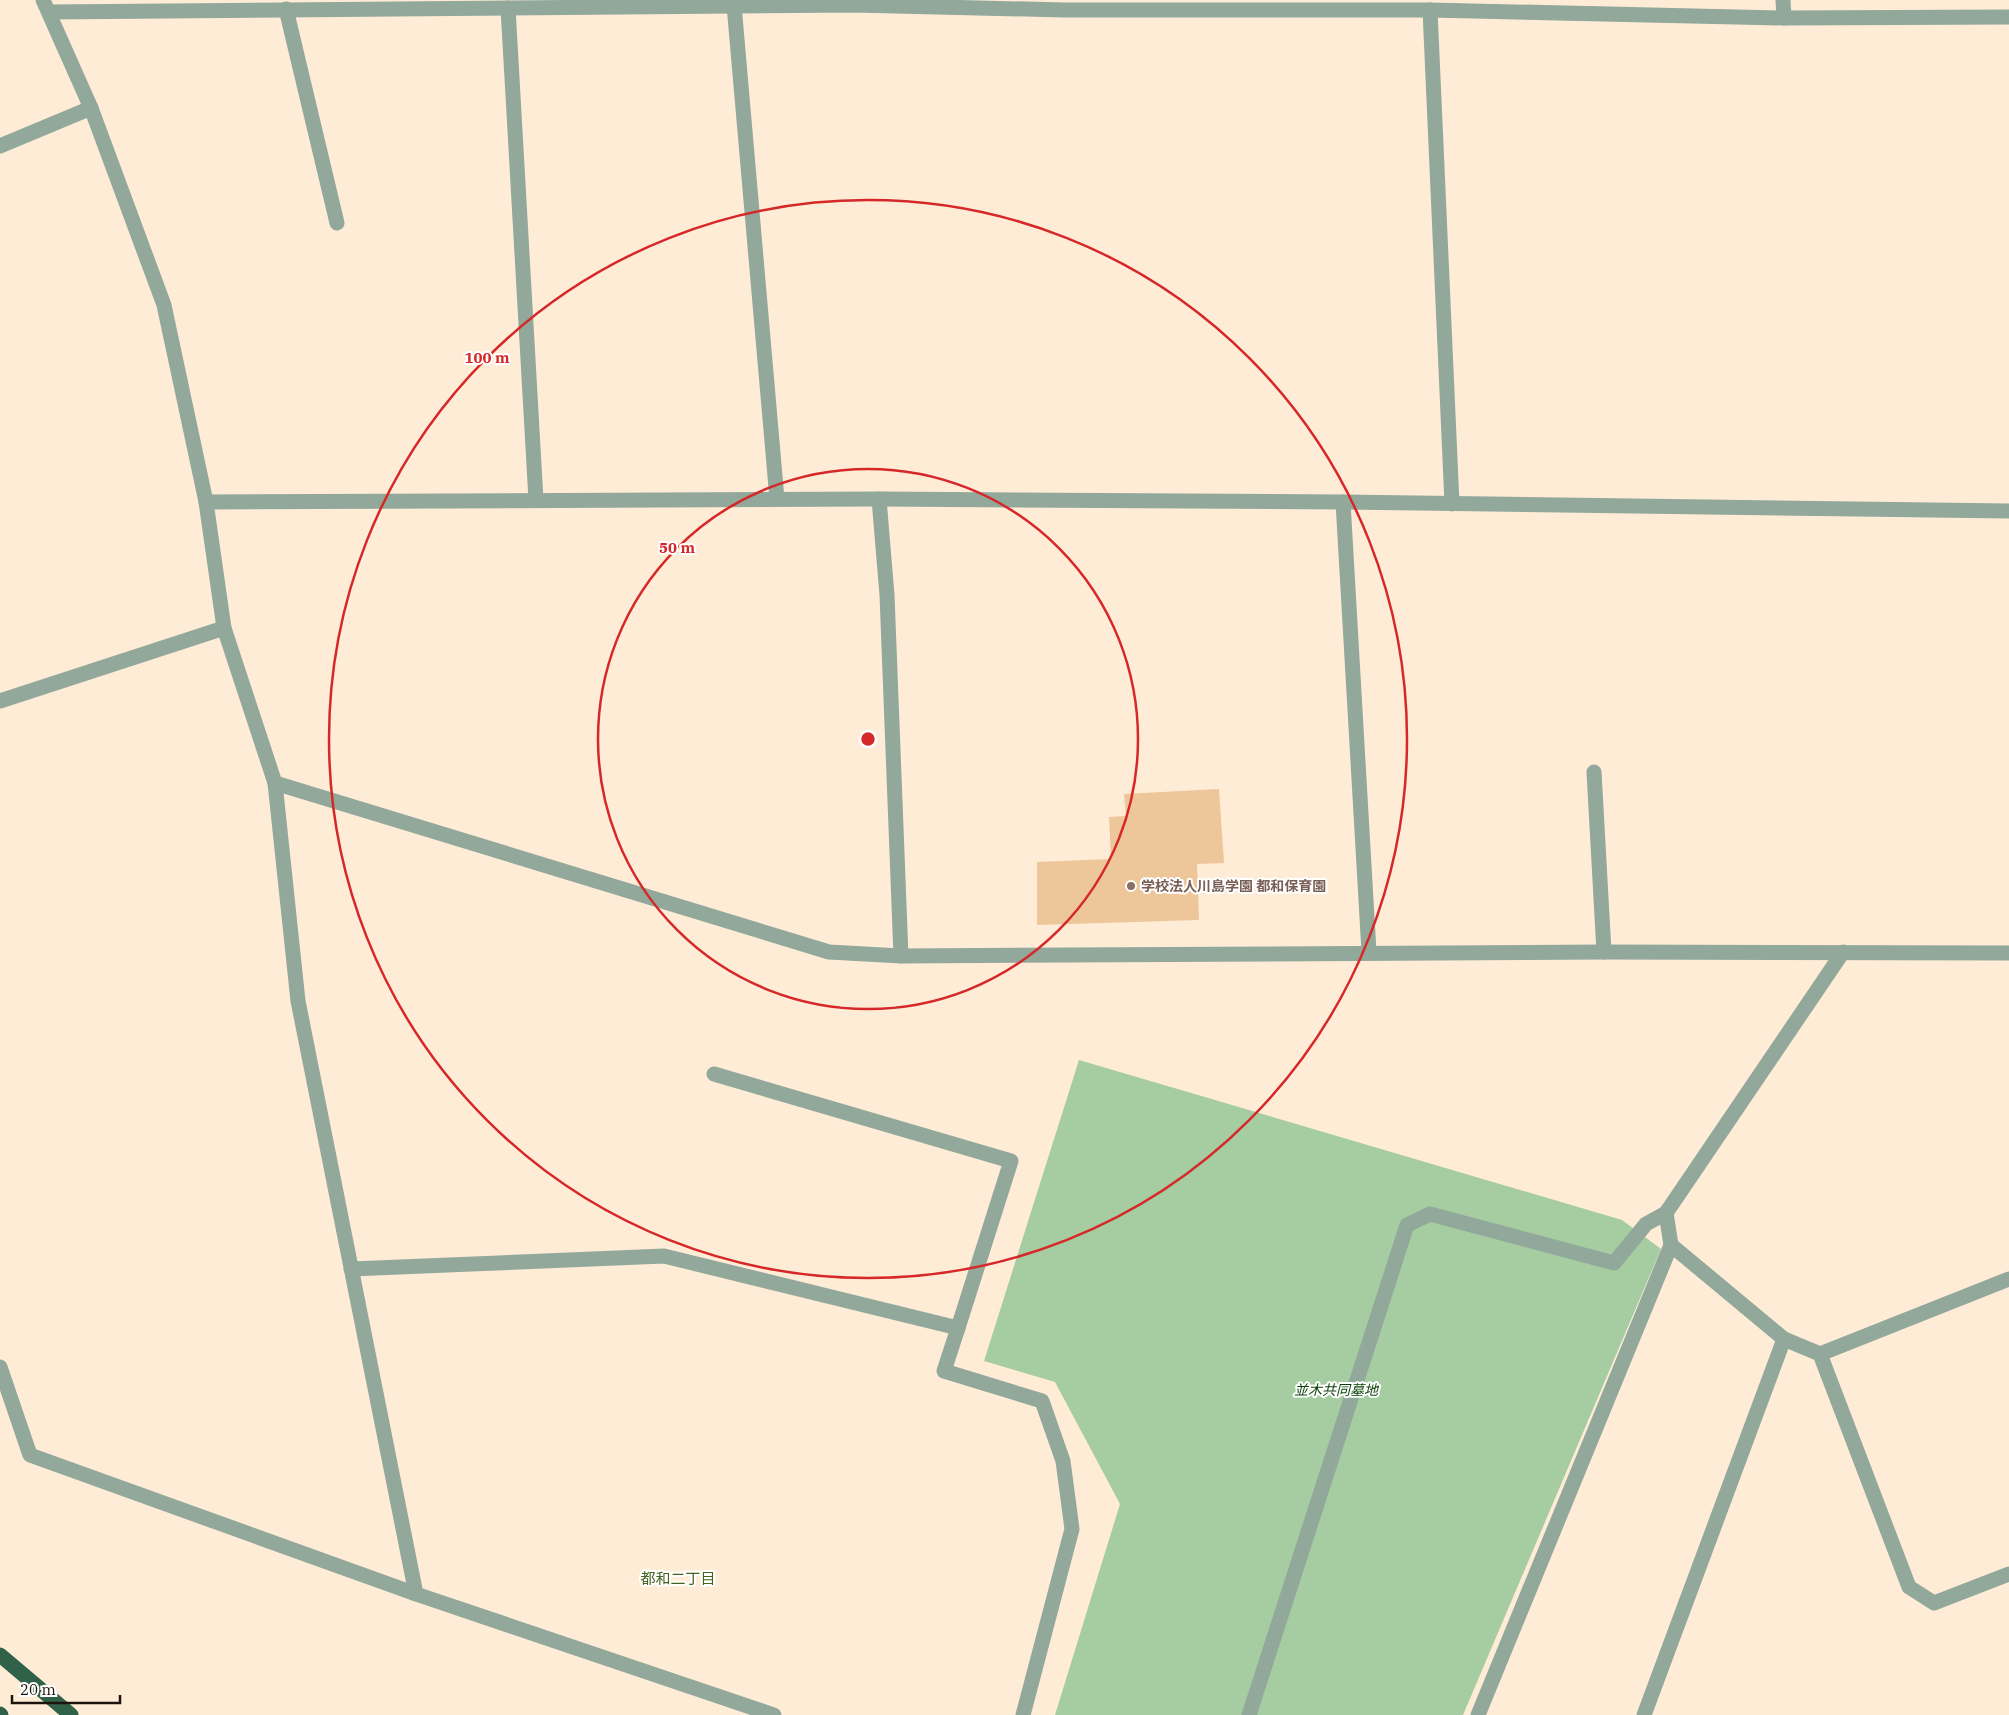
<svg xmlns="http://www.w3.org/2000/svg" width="2009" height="1715" font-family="'IBM Plex Serif','Noto Sans JP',serif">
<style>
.green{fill:#a6cca1}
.building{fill:#edc699}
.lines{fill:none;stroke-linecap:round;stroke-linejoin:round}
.service{stroke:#91a89b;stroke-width:15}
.minor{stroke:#91a89b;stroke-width:15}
.trunk{stroke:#30624a;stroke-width:15}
.ring{fill:none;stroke:#d62828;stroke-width:2.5}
.education-dot{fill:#8d6e63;stroke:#fff;stroke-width:2}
.labels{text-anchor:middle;stroke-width:4;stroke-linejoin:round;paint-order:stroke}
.education-label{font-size:14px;font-weight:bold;fill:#785e54;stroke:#fff;text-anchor:start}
.park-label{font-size:14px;font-style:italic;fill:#083f03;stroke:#fff}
.neighbourhood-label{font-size:15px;fill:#446220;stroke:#fff}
.centre{fill:#d62828;stroke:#fff;stroke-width:2.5}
.ring-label{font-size:15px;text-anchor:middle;font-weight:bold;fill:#d62828;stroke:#fff;stroke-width:4;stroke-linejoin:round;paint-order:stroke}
</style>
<rect width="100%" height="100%" fill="#ffecd7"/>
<!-- green -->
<path class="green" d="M1079,1060L1622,1220L1661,1249L1463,1715H1055L1120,1504L1055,1382L984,1361Z"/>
<!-- building -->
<path class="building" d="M1219,789L1224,863L1197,864L1199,920L1037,925V862L1111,859L1109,817L1126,816L1124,794Z"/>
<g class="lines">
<!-- service -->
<path class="service" d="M1249,1715L1407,1225L1430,1214L1614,1263L1646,1224L1666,1213"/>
<!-- minor -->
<g class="minor">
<path d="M43,0L91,108L164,305L206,502L224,628L275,783L298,1001L416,1594L774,1715"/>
<path d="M1783,0L1784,18"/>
<path d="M734,5L777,499"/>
<path d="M508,8L536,500"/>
<path d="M286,9L337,223"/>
<path d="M1430,10L1452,504"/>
<path d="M49,12L855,5L1064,10H1430L1784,18L2009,17"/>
<path d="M0,146L91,108"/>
<path d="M879,499L887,595L901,956"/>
<path d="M206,502L879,499L1343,502L2009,511"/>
<path d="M1343,502L1369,952"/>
<path d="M0,701L224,628"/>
<path d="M1594,772L1604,952"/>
<path d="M275,783L829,952L901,956L1604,952L2009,953"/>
<path d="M714,1074L1011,1161L958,1328"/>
<path d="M1671,1245L1784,1339"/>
<path d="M351,1269L664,1256L958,1328L944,1371L1042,1401L1063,1461L1072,1529L1023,1715"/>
<path d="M1820,1354L2009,1279"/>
<path d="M0,1367L30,1455L416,1594"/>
<path d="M1478,1715L1671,1245L1666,1213L1843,952"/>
<path d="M1644,1715L1784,1339L1820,1354L1909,1587L1934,1603L2009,1574"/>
</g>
<!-- trunk -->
<g class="trunk">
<path d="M0,1655L71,1715"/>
<path d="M0,1714L1,1715"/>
</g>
</g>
<!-- distance rings -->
<g class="ring">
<circle cx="868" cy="739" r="270"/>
<circle cx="868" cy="739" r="539"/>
</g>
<!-- markers -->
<circle class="education-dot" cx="1131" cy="886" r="5"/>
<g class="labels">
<!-- education labels -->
<g class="education-label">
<text x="1141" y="891">学校法人川島学園 都和保育園</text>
</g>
<!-- park labels -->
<g class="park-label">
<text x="1336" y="1395">並木共同墓地</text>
</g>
<!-- neighbourhood labels -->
<g class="neighbourhood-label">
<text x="678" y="1584">都和二丁目</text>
</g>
</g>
<circle cx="868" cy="739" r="8" class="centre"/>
<g class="ring-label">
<text x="487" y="363">100 m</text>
<text x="677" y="553">50 m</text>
</g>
<!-- scale -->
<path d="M12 1695v8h108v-8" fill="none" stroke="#1c140b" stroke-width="2.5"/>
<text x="20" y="1695" font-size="15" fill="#1c140b" stroke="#ffffff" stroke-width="4" paint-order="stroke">20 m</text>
</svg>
